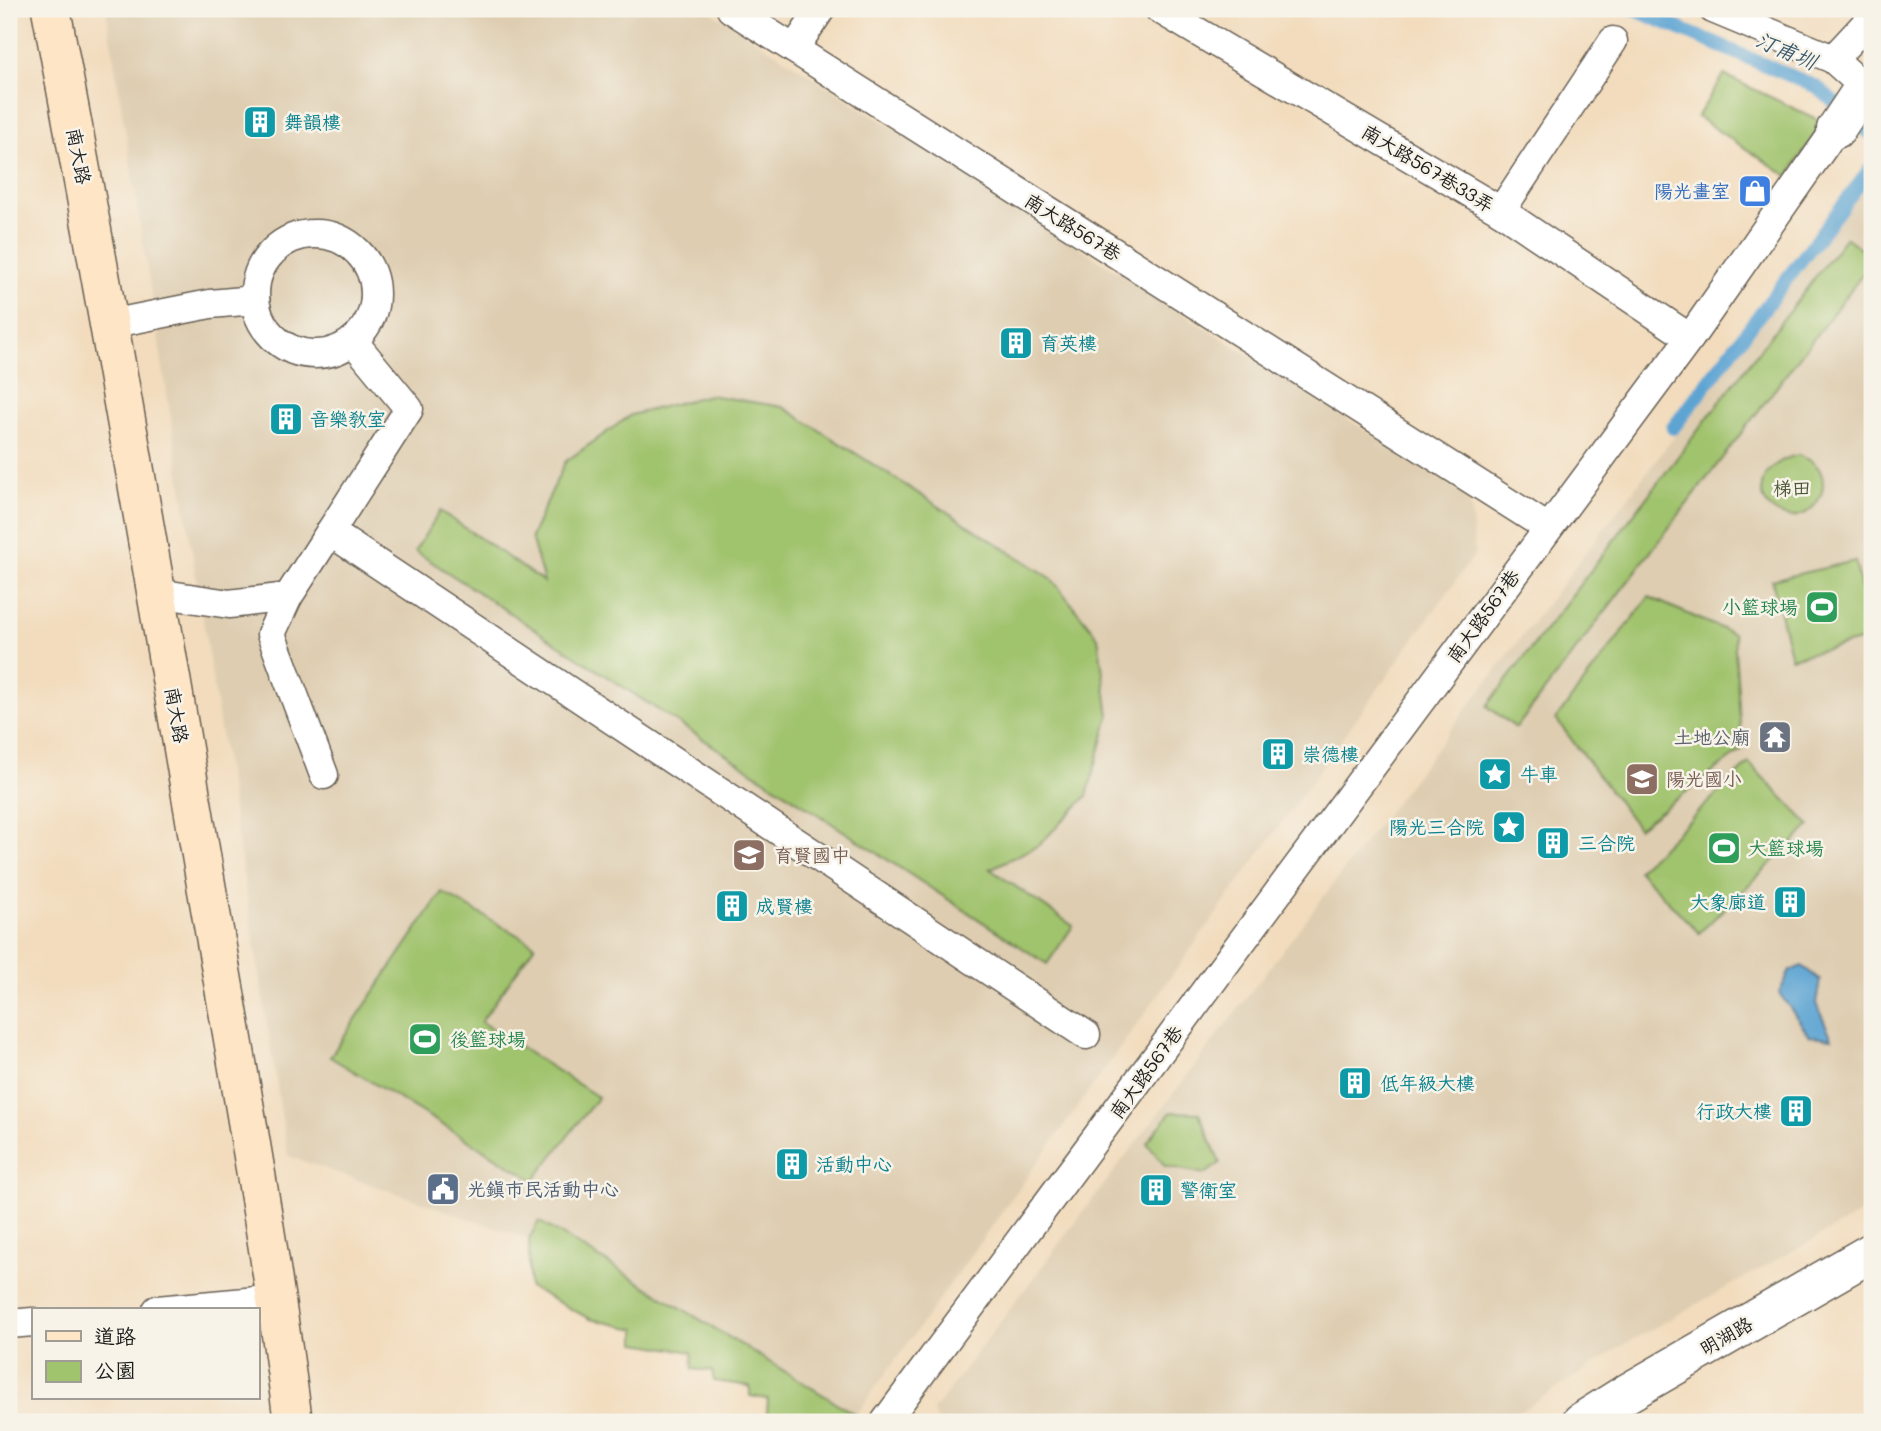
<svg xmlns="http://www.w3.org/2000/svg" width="1881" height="1431" font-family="Mali,'LXGW WenKai TC',sans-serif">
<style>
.built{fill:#decdb1}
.green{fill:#a0c36d;stroke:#5e7044;stroke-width:2}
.water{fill:#5da4d3;stroke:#3c6078;stroke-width:2}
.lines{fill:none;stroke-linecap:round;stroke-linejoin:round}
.stream{stroke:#5da4d3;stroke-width:14}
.service-casing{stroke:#675f54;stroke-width:31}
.pedestrian-casing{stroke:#675f54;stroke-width:41}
.minor-casing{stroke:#675f54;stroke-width:41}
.secondary-casing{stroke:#675f54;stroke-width:41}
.service{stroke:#fff;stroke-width:28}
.pedestrian{stroke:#fff;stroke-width:38}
.minor{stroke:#fff;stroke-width:38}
.secondary{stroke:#fde5c5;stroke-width:38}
.labels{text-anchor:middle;stroke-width:5;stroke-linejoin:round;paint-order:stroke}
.culture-label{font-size:19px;fill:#0d838f;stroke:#f7f3e8;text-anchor:start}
.street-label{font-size:19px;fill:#1c1c1c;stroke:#f7f3e8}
.shop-label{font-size:19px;fill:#366cbe;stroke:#f7f3e8;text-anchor:end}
.park-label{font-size:19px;fill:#4a5638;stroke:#f7f3e8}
.leisure-label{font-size:19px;fill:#27864d;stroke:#f7f3e8;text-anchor:start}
.worship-label{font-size:19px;fill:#5b616d;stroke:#f7f3e8;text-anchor:end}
.education-label{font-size:19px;fill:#785e54;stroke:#f7f3e8;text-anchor:start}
.service-label{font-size:19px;fill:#4e5e75;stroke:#f7f3e8;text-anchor:start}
.water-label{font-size:21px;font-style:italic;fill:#39596e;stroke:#f7f3e8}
</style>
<rect width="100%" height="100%" fill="#f7f3e8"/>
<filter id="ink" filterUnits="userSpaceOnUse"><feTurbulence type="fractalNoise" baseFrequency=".0143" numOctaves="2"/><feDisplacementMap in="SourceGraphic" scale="14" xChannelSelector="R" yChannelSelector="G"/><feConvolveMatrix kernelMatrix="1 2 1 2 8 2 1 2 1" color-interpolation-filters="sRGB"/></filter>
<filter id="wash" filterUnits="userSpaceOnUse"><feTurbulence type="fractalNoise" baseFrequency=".00686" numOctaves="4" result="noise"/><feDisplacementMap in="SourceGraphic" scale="28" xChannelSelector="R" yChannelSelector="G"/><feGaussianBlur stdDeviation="1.57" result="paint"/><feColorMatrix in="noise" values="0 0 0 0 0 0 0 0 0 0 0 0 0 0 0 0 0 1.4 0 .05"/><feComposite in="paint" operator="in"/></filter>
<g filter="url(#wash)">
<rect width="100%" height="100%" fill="#f2dcbd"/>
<!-- built -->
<g class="built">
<path d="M106,9H707L1470,497L1475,554L856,1415L540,1221L529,1239L288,1156Z"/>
<path d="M1872,177V1207L1632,1340L1504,1422H938L933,1411L1077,1220Z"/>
</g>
<!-- green -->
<g class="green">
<path d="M1724,75L1823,122L1788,176L1697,117Z"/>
<path d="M1846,237L1872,257V262L1516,728L1487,706Z"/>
<path d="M709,395L783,407L1051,578L1098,637L1109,716L1087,796L1039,845L990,869L1073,926L1047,964L415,551L440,511L544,582L531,537L565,462L631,415Z"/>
<path d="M1799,455C1804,458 1810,460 1814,463C1839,486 1807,533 1774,511C1769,507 1766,505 1764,499C1754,475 1780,458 1799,455Z"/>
<path d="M1855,561L1872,638L1791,658L1772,580Z"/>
<path d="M1649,597L1734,634L1742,750L1638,828L1556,719Z"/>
<path d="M1749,763L1810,826L1699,933L1638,870Z"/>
<path d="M442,892L535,945L481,1022L598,1097L534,1180L330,1057Z"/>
<path d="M1171,1112L1199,1113L1220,1163L1205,1174L1165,1166L1147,1143Z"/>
<path d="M539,1221L856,1415L851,1422H766L768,1399L750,1396V1386L714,1381L712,1371L693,1369L692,1352L636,1343V1329L590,1319L529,1287V1239Z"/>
</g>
<!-- water -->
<path class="water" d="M1802,966L1820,980L1816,1004L1832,1038L1810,1036L1779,993L1790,971Z"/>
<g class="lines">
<!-- stream -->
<g class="stream">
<path d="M1633,9L1817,87L1872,135"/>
<path d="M1673,428L1872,167"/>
</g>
</g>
</g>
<g filter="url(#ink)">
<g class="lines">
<!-- service casing -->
<g class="service-casing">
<g id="service">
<path d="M731,9L1548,528"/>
<path d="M1159,9L1501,211L1690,338"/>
<path d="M1713,9L1833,59L1872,94"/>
<path d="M794,49L821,9"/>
<path d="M1833,59L1872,17"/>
<path d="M1501,211L1613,41"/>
<circle cx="315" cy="294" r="60"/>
<path d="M110,324L210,304L255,300"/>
<path d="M353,341L409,409L330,532L1086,1035"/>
<path d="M157,593L229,604L288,597L330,532"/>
<path d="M288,597L271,634L324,775"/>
<path d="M157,1310L277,1299"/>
<path d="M9,1324L33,1322"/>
<path d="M885,1422L1690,338L1836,129"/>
</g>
</g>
<!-- pedestrian casing -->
<g class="pedestrian-casing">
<path id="pedestrian" d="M1836,129L1858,96"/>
</g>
<!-- minor casing -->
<g class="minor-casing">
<path id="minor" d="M1581,1422L1624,1395L1872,1252"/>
</g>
<!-- secondary casing -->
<g class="secondary-casing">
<path id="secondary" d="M51,9C105,295 155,581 203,867C235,1052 269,1236 293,1422"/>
</g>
<!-- service -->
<use href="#service" class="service"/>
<!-- pedestrian -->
<use href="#pedestrian" class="pedestrian"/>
<!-- minor -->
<use href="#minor" class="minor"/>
<!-- secondary -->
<use href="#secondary" class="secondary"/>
</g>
</g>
<!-- icons -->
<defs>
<g id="building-square" transform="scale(1.75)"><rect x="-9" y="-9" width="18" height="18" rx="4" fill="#0f9aa8" stroke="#f7f3e8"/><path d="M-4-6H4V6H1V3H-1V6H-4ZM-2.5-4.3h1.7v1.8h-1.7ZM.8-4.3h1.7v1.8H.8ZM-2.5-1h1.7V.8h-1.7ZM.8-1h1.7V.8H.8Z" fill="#fff"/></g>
<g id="shop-square" transform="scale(1.75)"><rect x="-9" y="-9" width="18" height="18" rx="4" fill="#3f7fe0" stroke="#f7f3e8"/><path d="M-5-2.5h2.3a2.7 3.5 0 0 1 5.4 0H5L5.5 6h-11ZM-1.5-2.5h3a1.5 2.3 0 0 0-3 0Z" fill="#fff"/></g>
<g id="stadium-square" transform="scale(1.75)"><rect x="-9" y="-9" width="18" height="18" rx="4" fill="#2e9e5b" stroke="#f7f3e8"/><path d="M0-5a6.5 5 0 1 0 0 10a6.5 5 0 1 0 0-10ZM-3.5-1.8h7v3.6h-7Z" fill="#fff"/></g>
<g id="temple-square" transform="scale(1.75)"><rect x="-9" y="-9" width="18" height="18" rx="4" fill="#6b7280" stroke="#f7f3e8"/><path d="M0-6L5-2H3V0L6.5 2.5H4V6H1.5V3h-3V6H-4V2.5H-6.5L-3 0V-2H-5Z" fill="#fff"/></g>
<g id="sight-square" transform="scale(1.75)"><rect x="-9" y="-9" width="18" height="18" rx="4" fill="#0f9aa8" stroke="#f7f3e8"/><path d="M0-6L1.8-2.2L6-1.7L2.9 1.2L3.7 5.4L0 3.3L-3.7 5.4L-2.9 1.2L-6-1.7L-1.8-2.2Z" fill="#fff"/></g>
<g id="school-square" transform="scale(1.75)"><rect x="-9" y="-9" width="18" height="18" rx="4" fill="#8d6e63" stroke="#f7f3e8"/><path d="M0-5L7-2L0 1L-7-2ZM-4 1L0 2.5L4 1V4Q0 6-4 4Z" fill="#fff"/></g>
<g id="civic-square" transform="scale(1.75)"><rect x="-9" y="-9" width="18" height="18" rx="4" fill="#5c6f8a" stroke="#f7f3e8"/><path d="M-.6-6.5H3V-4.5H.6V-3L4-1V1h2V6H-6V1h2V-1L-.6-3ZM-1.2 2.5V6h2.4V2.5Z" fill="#fff"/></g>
</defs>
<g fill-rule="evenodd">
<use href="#building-square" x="260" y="122"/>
<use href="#shop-square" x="1755" y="191"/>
<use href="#building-square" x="1016" y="343"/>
<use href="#building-square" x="286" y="419"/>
<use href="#stadium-square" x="1822" y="607"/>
<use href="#temple-square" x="1775" y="737"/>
<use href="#building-square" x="1278" y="754"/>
<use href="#sight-square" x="1495" y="774"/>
<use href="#school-square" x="1642" y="779"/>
<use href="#sight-square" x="1509" y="827"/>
<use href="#building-square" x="1553" y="843"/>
<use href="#stadium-square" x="1724" y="848"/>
<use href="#school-square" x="749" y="855"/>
<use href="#building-square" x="1790" y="902"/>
<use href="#building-square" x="732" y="906"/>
<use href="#stadium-square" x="425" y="1039"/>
<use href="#building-square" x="1355" y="1083"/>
<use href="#building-square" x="1796" y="1111"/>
<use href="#building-square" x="792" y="1164"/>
<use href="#civic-square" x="443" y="1189"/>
<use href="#building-square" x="1156" y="1190"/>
</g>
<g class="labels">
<!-- culture labels -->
<g class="culture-label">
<text x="284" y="129">舞韻樓</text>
<text x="1040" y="350">育英樓</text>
<text x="310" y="426">音樂教室</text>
<text x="1302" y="761">崇德樓</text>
<text x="1520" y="781">牛車</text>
<text x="1484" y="834" text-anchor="end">陽光三合院</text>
<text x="1578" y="850">三合院</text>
<text x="1766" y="909" text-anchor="end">大象廊道</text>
<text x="756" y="913">成賢樓</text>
<text x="1380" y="1090">低年級大樓</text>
<text x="1772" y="1118" text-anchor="end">行政大樓</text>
<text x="816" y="1171">活動中心</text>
<text x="1180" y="1197">警衛室</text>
</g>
<!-- street labels -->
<g class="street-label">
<text transform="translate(79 156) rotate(79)" y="7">南大路</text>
<text transform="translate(1428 168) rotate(31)" y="7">南大路567巷33弄</text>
<text transform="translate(1073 227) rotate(32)" y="7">南大路567巷</text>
<text transform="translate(1483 616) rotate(-54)" y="7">南大路567巷</text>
<text transform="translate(177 715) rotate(80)" y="7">南大路</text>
<text transform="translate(1146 1072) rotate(-54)" y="7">南大路567巷</text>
<text transform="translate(1726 1336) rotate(-30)" y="7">明湖路</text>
</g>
<!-- shop labels -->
<g class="shop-label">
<text x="1730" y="198">陽光畫室</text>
</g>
<!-- park labels -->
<g class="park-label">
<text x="1792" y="495">梯田</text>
</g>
<!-- leisure labels -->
<g class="leisure-label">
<text x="1798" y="614" text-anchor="end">小籃球場</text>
<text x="1748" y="855">大籃球場</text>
<text x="450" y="1046">後籃球場</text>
</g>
<!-- worship labels -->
<g class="worship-label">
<text x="1750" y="744">土地公廟</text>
</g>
<!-- education labels -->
<g class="education-label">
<text x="1666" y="786">陽光國小</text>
<text x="774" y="862">育賢國中</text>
</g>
<!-- service labels -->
<g class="service-label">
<text x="467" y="1196">光鎮市民活動中心</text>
</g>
<!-- water labels -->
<g class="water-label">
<text transform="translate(1786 51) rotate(23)" y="7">汀甫圳</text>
</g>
</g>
<!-- margin -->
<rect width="1881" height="1431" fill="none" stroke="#f7f3e8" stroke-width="35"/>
<!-- legend -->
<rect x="32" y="1308" width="228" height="91" fill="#f7f3e8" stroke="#9f9d96" stroke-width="2"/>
<rect x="46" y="1331" width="35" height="10" fill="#fde5c5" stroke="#9f9d96" stroke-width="2"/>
<text x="94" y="1344" font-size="21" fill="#1c1c1c">道路</text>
<rect x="46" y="1361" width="35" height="21" fill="#a0c36d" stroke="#9f9d96" stroke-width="2"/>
<text x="94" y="1378" font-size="21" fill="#1c1c1c">公園</text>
</svg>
